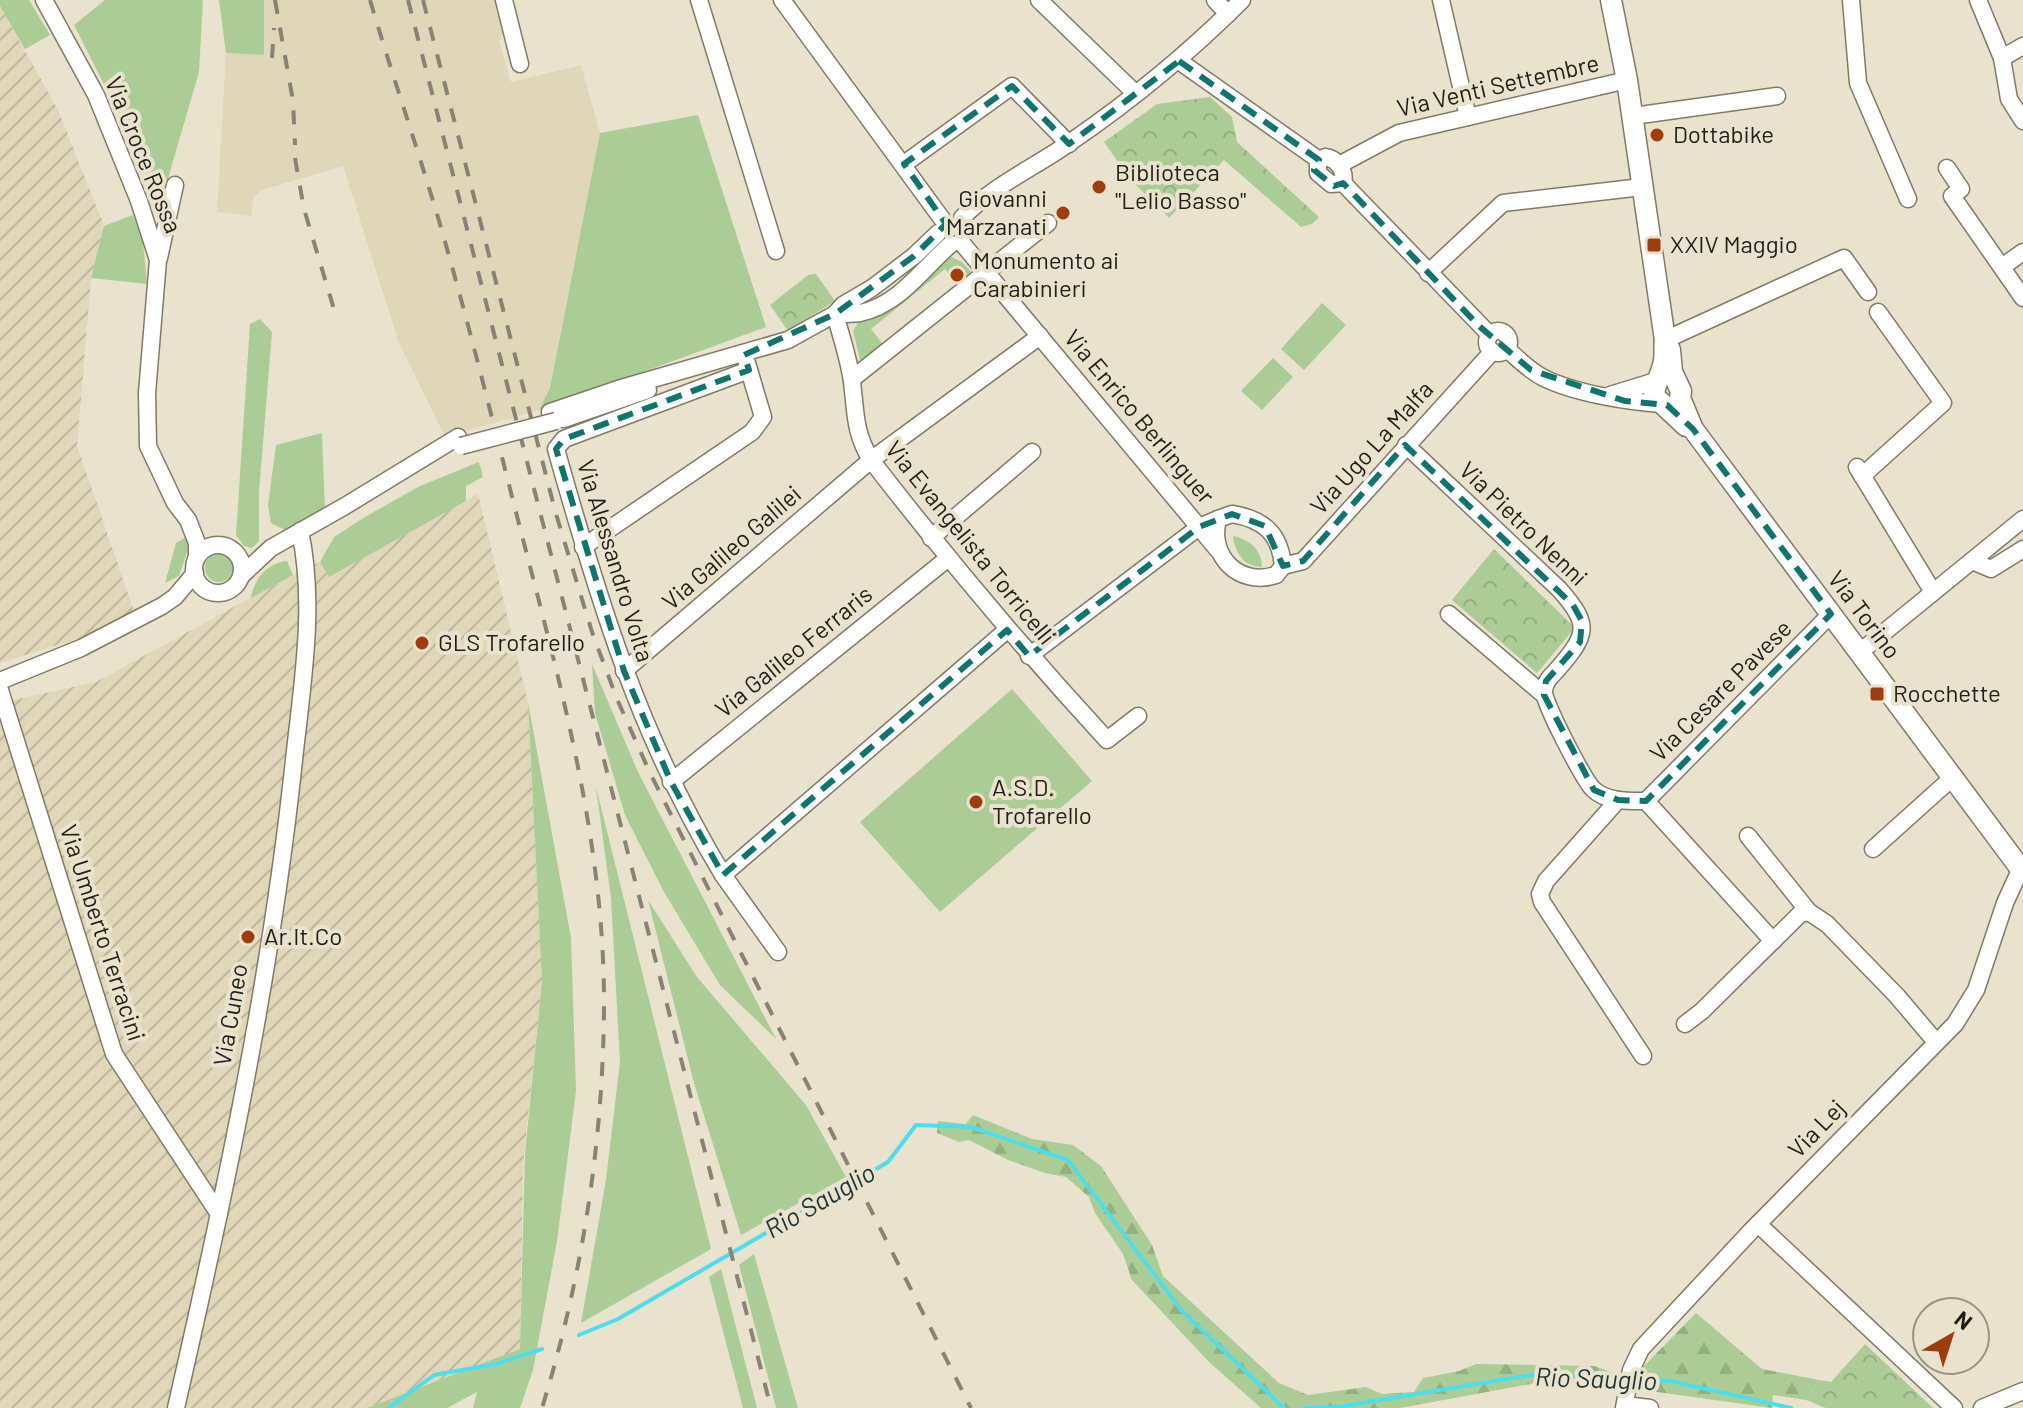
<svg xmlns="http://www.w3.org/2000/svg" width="2023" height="1408" font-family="Barlow,sans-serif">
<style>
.built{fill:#e0d7b9}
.industrial{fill:url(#industrial-furrows)}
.grass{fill:#accc95}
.forest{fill:url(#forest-firs)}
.park{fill:url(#park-crowns)}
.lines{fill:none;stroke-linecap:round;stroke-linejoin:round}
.stream{stroke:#4cdeed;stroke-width:4}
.minor-casing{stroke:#807a66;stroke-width:19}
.major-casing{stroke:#807a66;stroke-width:23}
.minor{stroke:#fff;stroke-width:16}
.major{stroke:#fff;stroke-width:20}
.rail{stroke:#888374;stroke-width:4;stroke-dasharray:14 14;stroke-linecap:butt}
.minor-bridge-casing{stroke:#807a66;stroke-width:19;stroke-linecap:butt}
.minor-bridge{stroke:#fff;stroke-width:16}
.marked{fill:none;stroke:#0f766e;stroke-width:6;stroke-dasharray:16 10;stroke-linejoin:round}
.poi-dot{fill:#a13c0e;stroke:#e9e2cc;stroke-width:3}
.labels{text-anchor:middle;stroke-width:8;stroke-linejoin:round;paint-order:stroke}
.street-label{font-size:24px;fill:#211e16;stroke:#e9e2cc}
.poi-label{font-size:24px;fill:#211e16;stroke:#e9e2cc;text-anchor:start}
.water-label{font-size:26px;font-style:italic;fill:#1c3437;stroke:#e9e2cc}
</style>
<defs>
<pattern id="industrial-furrows" width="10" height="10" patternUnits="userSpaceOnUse" patternTransform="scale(2)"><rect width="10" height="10" fill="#e0d7b9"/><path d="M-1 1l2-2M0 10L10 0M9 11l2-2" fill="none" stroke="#c0b89e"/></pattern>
<pattern id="forest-firs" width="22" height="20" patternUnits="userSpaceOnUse" patternTransform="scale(2)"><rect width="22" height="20" fill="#accc95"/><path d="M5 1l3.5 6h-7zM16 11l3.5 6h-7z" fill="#94af80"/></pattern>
<pattern id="park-crowns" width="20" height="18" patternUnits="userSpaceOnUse" patternTransform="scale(2)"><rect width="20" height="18" fill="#accc95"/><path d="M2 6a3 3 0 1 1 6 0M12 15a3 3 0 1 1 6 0" fill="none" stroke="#94af80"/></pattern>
</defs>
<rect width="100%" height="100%" fill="#e9e2cc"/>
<!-- built -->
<path class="built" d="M264,0H500L506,28L499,41L511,82L581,65L600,133L550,388L539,410L445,437L398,340L343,166L262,190L254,197L251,216L217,212L226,53L263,55Z"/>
<!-- industrial -->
<g class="industrial">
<path d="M0,6L58,110L104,226L91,278L77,446L137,620L0,663Z"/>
<path d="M478,494L528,702L542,981L523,1164L520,1349L367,1408H0V703L96,682L293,575L320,562L329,577Z"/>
</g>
<!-- grass -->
<g class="grass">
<path d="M0,0H29L50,35L25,49L0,6Z"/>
<path d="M105,0H203L199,72L159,209L121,118L74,25Z"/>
<path d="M219,0H264V55L226,53Z"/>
<path d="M698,115L766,327L539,410L550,388L600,133Z"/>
<path d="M133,215L143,242L147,284L91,278L104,226Z"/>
<path d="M951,257L962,262L975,276L960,287L945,269L871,329L886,348L869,361L860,360L853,331L859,321Z"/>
<path d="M1322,303L1346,325L1304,370L1281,349Z"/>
<path d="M260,319L272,332L259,492V541L252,548L244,546L236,535L250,324Z"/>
<path d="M1273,358L1293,377L1262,410L1241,391Z"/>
<path d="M322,433L325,512L287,531L271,523L268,505L276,445Z"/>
<path d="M479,462L483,477L466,486V501L329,577L320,562L334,537L365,517L420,486Z"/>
<path d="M188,536L190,543L179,576L165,583L176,543Z"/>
<path d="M1233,536C1250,540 1261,549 1262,567C1244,567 1235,553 1233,536Z"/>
<circle cx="219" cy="568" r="14"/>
<path d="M287,561L293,575L251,598C254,579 267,563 287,561Z"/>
<path d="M592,664L638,772L776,1039L720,985L664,892L625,815L595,713Z"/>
<path d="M1012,689L1092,781L940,912L860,822Z"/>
<path d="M528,702L571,938L576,1091L557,1241L533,1370L520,1408H473L477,1392L447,1408H367L520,1349L525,1154L542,981Z"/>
<path d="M596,787L711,1249L581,1323L606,1180L620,1062L611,898Z"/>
<path d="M648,900L697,977L806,1105L846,1177L741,1235L694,1083Z"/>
<path d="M754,1254L798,1408H776L739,1265Z"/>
<path d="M721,1269L757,1408H743L709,1277Z"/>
</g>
<!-- forest -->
<g class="forest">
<path d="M973,1115L1032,1139L1073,1145L1101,1166L1152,1245L1163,1276L1279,1383L1308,1395L1366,1387L1382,1394L1414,1392L1423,1378L1459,1371L1476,1364L1594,1366L1617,1374L1611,1385L1536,1383L1400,1408H1261L1209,1362L1132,1280L1123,1254L1095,1213L1089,1197L1066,1177L1045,1173L1008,1160L969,1140L959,1142L937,1133L938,1121L966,1124Z"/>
<path d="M1696,1313L1762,1369L1819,1380L1806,1400L1773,1395L1772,1408L1636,1389L1639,1371Z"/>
</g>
<!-- park -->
<g class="park">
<path d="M1210,97L1232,117L1237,142L1319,217L1312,224L1301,227L1224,160L1169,218L1130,179L1104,142L1157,104Z"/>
<path d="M816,274L835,301L788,331L770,305L808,275Z"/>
<path d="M1494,549L1575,628L1537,673L1452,600Z"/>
<path d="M1865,1344L1933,1408H1826L1806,1400L1819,1380L1831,1382Z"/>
</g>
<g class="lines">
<!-- stream -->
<g class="stream">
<path d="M579,1335L618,1319L888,1162L916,1125L971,1127L1068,1160L1181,1310L1284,1408"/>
<path d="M1633,1379L1670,1381L1791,1408"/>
<path d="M389,1408L434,1375L496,1364L542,1349"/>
<path d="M1304,1408L1338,1407L1537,1374L1624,1379"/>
</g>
<!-- minor casing -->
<g class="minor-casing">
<g id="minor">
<path d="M44,0L96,95L139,201L158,260L147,393L148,446L175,503L188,520L197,543V557"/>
<path d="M504,0L520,64"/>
<path d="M699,0L776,251"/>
<path d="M782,0L942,219"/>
<path d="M1039,0L1135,93"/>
<path d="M1215,0L1228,14"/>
<path d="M1441,0L1468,117"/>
<path d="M1851,0L1858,83L1908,199"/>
<path d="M1978,0L2002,58L2009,99L2023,121"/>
<path d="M2002,58L2023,46"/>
<path d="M1179,61L1319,160"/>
<path d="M1633,116L1777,96"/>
<path d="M1325,157C1338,159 1346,171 1343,183L1331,184L1318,173V162Z"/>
<path d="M904,164L1012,86L1069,144"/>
<path d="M1339,165L1399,133L1627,80"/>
<path d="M1947,168L1961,189L1952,196L2023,298"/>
<path d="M1343,183L1490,335"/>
<path d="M962,218C993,185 1036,167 1072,141C1133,99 1190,52 1242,0"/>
<path d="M961,242L1218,550"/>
<path d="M159,258L175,185"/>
<path d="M2002,267L2023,252"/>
<path d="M1428,273L1503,203L1642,187"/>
<path d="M835,314C841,336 849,359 852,382C856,413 854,432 871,460C946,557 1024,650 1107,740L1138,716"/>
<path d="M835,314C843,314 852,314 860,313C899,305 923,268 951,244"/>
<circle cx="1498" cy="342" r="11"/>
<path d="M1665,340L1844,258L1868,292"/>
<path d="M1507,349C1518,359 1529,370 1542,377C1573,393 1628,402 1663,404"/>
<path d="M852,379L1048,223"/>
<path d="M1610,395L1659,380"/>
<path d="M550,412L618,389L788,340L835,314L843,305L872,288L914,256L938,233"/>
<path d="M564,419L648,390"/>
<path d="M1406,445L1559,589C1592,626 1587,635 1556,671C1550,677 1545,682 1544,691C1543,702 1584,780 1593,789C1606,802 1630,801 1646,801L1773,941"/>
<path d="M1857,467L1933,592"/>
<path d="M1862,476L1943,403L1878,312"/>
<path d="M1232,514C1263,519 1280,533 1283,566L1276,575C1239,587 1208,556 1218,519Z"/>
<path d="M931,538L1032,452"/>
<circle cx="218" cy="569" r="24"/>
<path d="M583,547L752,432L763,417L747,363"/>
<path d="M1972,561L1991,569L2023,549"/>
<path d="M1283,566L1303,561L1492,352"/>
<path d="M241,576L271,548L345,506L458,437"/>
<path d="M1449,614L1544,695"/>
<path d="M1860,652L2023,519"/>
<path d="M1029,656L1199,527L1218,519"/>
<path d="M624,671L871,460L1040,336"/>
<path d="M0,681L81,648L162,606L175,597L195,573"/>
<path d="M0,690L114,1054L219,1214"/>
<path d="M671,782L947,559"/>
<path d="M1618,800L1546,881L1540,894L1542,902L1643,1056"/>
<path d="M1646,801L1831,614"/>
<path d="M1748,836L1809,912"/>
<path d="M1873,849L1952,778"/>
<path d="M723,875C640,738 599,602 556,449L564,439L749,370"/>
<path d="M778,952L723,875L1007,630"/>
<path d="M1685,1024L1702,1011L1800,914L1809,912L1827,924L1897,996L1936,1042"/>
<path d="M1758,1224L1954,1408"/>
<path d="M1625,1405L1650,1408"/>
<path d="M176,1408C225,1194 271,978 294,760C302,685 316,605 300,531"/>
<path d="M1624,1408L1631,1370L1641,1349L1751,1231L1955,1024L1976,990L2005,903L2021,868"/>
<path d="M1982,1408L2023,1391"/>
</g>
</g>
<!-- major casing -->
<g class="major-casing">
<g id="major">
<path d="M1611,0L1627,80L1665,340C1664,347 1665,354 1664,361C1662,374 1654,384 1654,396L1686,426"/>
<path d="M1665,340L1670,350L1672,372L1681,391L1680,398L1693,429L2023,872"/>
</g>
</g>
<!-- minor -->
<use href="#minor" class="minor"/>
<!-- major -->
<use href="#major" class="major"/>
<!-- rail -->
<g class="rail">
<path d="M275,0L293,101L295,145"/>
<path d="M370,0C396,88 427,175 451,263C478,359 501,455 526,551C565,701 605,852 604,1008C603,1144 582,1278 542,1408"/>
<path d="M408,0L771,1408"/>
<path d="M423,0L556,514L592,632L617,699L650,773L971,1408"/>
<path d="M272,58L274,28"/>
<path d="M295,158L304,209L336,316"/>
</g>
<!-- minor-bridge casing -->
<g class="minor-bridge-casing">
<path id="minor-bridge" d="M461,446L556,421"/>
</g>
<!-- minor-bridge -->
<use href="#minor-bridge" class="minor-bridge"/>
</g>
<!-- marked area -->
<path class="marked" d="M1179,61L1319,160L1314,170L1334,186L1343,183L1479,326L1531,370L1625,401L1667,405L1693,429L1831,614L1646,801L1618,800L1594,790L1544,695L1546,681L1580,642L1582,621L1573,605L1405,445L1303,561L1283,566L1265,526L1232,514L1199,527L1029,656L1007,630L723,875L671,782L624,671L556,449L564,439L749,370L744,355L835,314L914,256L946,224L904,164L1012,86L1069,144Z"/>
<!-- markers -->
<g class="poi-dot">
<circle cx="1657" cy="135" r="8"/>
<circle cx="1099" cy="187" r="8"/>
<circle cx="1063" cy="213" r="8"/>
<rect x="1646" y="237" width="16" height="16" rx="4"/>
<circle cx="957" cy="275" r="8"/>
<circle cx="422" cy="643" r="8"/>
<rect x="1869" y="686" width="16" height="16" rx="4"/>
<circle cx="976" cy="802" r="8"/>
<circle cx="248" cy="937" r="8"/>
</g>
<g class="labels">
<!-- street labels -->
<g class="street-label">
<text transform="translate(1498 86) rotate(-13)" y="8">Via Venti Settembre</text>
<text transform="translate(143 155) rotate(68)" y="8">Via Croce Rossa</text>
<text transform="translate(1139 417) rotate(50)" y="8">Via Enrico Berlinguer</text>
<text transform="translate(1372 448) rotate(-48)" y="8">Via Ugo La Malfa</text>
<text transform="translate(1523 524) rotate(44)" y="8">Via Pietro Nenni</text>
<text transform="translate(970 543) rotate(51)" y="8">Via Evangelista Torricelli</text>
<text transform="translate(732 548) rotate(-41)" y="8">Via Galileo Galilei</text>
<text transform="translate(615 561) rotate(73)" y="8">Via Alessandro Volta</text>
<text transform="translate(1864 615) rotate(53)" y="8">Via Torino</text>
<text transform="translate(794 652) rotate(-39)" y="8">Via Galileo Ferraris</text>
<text transform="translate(1721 691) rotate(-45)" y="8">Via Cesare Pavese</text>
<text transform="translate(102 933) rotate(72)" y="8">Via Umberto Terracini</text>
<text transform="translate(231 1015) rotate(-80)" y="8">Via Cuneo</text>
<text transform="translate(1817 1129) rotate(-46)" y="8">Via Lej</text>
</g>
<!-- poi labels -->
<g class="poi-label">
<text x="1673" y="143">Dottabike</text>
<text x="1115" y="181">Biblioteca<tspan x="1115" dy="28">"Lelio Basso"</tspan></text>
<text x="1047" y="207" text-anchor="end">Giovanni<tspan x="1047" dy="28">Marzanati</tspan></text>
<text x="1670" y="253">XXIV Maggio</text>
<text x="973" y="269">Monumento ai<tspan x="973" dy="28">Carabinieri</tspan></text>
<text x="438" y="651">GLS Trofarello</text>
<text x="1893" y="702">Rocchette</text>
<text x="992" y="796">A.S.D.<tspan x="992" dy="28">Trofarello</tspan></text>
<text x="264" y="945">Ar.It.Co</text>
</g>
<!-- water labels -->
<g class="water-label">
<text transform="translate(820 1201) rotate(-30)" y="9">Rio Sauglio</text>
<text transform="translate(1596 1379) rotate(2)" y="9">Rio Sauglio</text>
</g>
</g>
<!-- north arrow -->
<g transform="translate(1951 1336) rotate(39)"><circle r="38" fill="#e9e2cc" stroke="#999483" stroke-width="2"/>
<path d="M0-6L14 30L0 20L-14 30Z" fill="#a13c0e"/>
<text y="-12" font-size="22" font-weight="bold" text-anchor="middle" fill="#211e16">N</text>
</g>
</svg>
